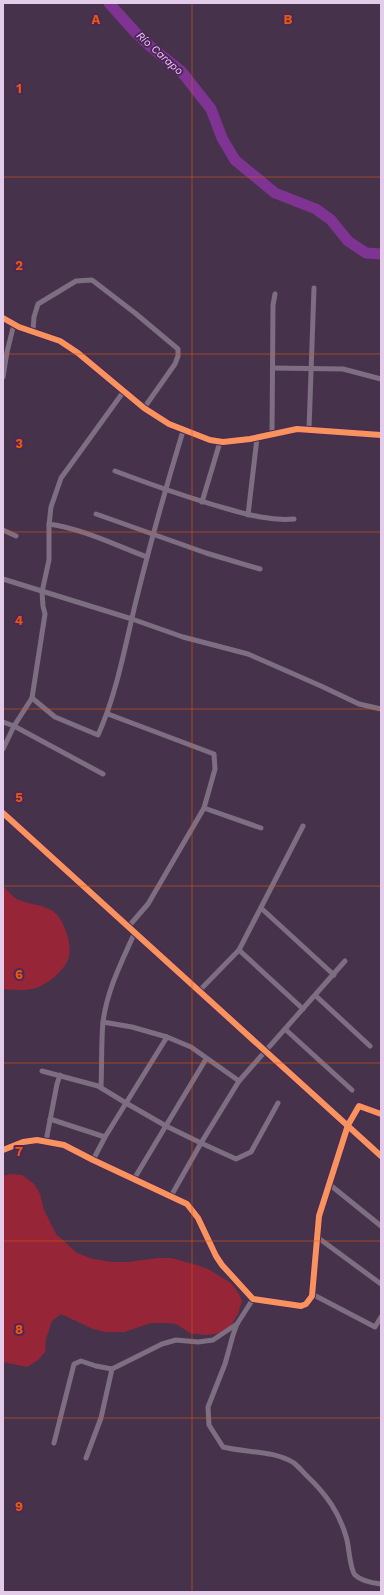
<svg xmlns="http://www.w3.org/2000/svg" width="384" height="1595" font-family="'Work Sans',sans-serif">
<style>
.green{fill:#962538}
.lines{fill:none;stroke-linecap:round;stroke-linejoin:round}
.river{stroke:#7f3392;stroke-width:11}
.minor{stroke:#7d6e82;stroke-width:5}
.tertiary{stroke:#7d6e82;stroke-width:6}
.cycleway-casing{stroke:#4d2757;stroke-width:8}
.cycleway{stroke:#f8935d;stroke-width:6}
.grid{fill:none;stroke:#e8590c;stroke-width:1;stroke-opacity:0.55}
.labels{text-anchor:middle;stroke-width:4;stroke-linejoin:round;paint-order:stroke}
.water-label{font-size:11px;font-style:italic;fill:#ecc4f6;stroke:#4d2757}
.grid-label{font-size:13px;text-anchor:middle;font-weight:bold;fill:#e8590c;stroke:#4d2757;stroke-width:4;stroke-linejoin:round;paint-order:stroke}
</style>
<rect width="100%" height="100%" fill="#47324c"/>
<!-- green -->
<g class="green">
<path d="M3,886C8,891 13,898 19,900C33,906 48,904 58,916C66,926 73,948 68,960C63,971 48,984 36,988C26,991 14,990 3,989Z"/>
<path d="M10,1174L22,1175L34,1184L40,1194L44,1210L56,1234L77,1253L93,1259L112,1262H128L158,1258H171L197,1265L208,1269L231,1283L239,1294L242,1301L238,1314L232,1324L223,1333L205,1335L190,1333L176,1324L166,1323H151L124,1332H106L93,1329L61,1314L52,1321L46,1339L45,1352L38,1360L27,1367L3,1362V1176Z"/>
</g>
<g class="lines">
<!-- river -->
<path class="river" d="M109,3L135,32L151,47L181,71L211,109L222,138L235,160L275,193L316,209L331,220L348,241L366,253L381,254"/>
<!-- minor -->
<g class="minor">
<path d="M33,330L34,317L38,304L76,281L92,280L135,313L178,349V356L175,364L144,408"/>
<path d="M273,368L343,369L381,379"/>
<path d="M3,377L7,352L14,324"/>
<path d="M309,429L314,288"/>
<path d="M272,434L273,305L275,294"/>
<path d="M115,471C152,485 189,498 228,509C249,515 272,521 294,519"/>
<path d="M202,502L220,442"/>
<path d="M96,514L206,553L260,569"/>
<path d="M248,515L257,438"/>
<path d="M49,524C83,529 115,545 147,557"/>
<path d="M3,530L16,536"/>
<path d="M3,579L132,619L183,637L248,654L321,686L359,704L381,709"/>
<path d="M32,698L55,717L98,735C117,693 125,646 136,601C150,544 166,487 183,431"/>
<path d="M108,714L214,754L215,769L204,808L148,904L129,926"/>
<path d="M3,722L14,726L103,774"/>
<path d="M3,749L14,726L32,698L45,614L43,606L42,592L49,560V525L51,507L61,478L124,391"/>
<path d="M204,808L261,828"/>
<path d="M3,813L381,1156"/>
<path d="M261,908L334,975"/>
<path d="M239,950L303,1009"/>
<path d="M200,990L239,950L303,826"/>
<path d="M316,996L370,1046"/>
<path d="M103,1022L132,1027L167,1037L191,1047L239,1081"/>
<path d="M285,1029L352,1090"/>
<path d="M42,1071L98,1086L126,1103L166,1126L201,1143L236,1159L251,1152L278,1103"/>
<path d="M101,1087C102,1066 101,1044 103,1022C107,990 122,961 135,932"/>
<path d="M50,1119L105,1137"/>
<path d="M46,1141L57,1084L60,1075"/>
<path d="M3,1150L23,1142L37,1140L64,1145L93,1160L187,1204L198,1218L216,1256L222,1265L253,1299L301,1306L306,1304L312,1296L319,1216L348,1125L359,1106L381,1114"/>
<path d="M93,1160L105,1137L167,1037"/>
<path d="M134,1179L206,1059"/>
<path d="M329,1184L381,1226"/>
<path d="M171,1196L201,1143L239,1081L345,961"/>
<path d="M317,1237L381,1284"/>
<path d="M312,1294L375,1327L381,1317"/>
<path d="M253,1299L237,1324L233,1335L225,1364L208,1407L209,1425L223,1447C246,1453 274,1450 294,1463C299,1467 303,1472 307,1476C326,1494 340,1513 347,1540C349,1548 350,1569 355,1575C361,1581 373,1583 381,1584"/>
<path d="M54,1443L74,1364L81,1361L96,1366L112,1369L162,1344L176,1340L198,1342L213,1340L237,1324"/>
<path d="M86,1458L101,1418L112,1369"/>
</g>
<!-- tertiary -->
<path class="tertiary" d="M3,318L19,327L60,341L78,353L144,408L169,424L210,440L223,442L250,439L297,429L381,435"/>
<!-- cycleway casing -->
<g class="cycleway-casing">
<g id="cycleway">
<path d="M3,318L19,327L60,341L78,353L144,408L169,424L210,440L223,442L250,439L297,429L381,435"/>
<path d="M3,813L381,1156"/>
<path d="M3,1150L23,1142L37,1140L64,1145L93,1160L187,1204L198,1218L216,1256L222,1265L253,1299L301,1306L306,1304L312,1296L319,1216L348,1125L359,1106L381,1114"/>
</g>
</g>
<!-- cycleway -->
<use href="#cycleway" class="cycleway"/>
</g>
<!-- grid -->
<path class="grid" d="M192,3V1592M3,177H381M3,354H381M3,532H381M3,709H381M3,886H381M3,1063H381M3,1241H381M3,1418H381"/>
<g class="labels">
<!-- water labels -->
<g class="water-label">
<text transform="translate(160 53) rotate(42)" y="4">Río Carapo</text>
</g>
</g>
<g class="grid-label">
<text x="96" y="24">A</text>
<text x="288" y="24">B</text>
<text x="19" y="93">1</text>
<text x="19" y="270">2</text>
<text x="19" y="448">3</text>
<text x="19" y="625">4</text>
<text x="19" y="802">5</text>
<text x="19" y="979">6</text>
<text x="19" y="1156">7</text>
<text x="19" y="1334">8</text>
<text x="19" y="1511">9</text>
</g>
<!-- border -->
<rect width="384" height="1595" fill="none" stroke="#e3cce9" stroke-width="8"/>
</svg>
